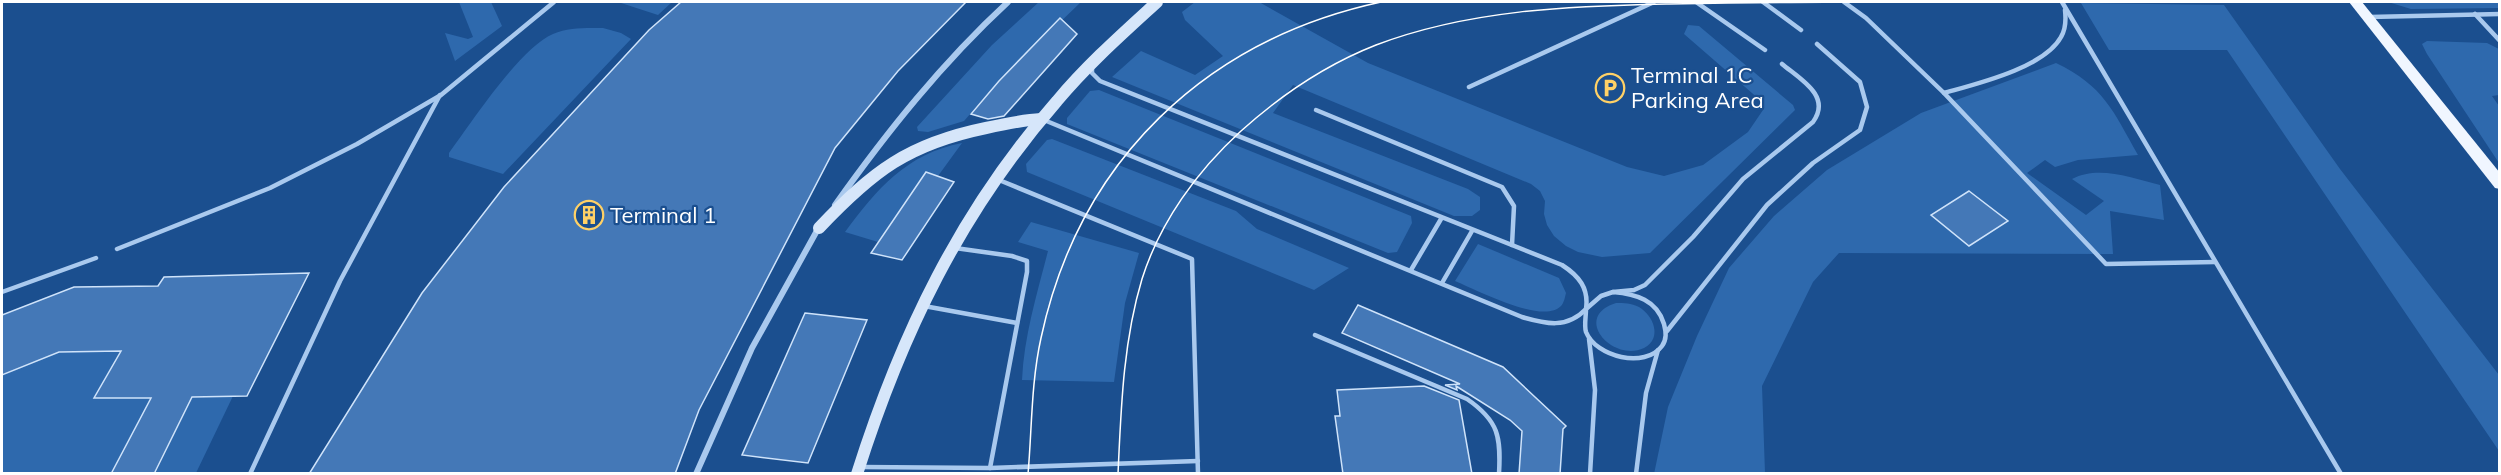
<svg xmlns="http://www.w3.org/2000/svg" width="2501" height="475" font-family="Mulish,sans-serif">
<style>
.green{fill:#2e69ad}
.building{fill:#4478b7;stroke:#cfe3fa;stroke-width:1.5}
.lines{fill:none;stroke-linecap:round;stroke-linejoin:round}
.lane{stroke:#a9c9ee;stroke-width:4.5}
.street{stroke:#a9c9ee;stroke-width:6}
.secondary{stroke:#d6e6fa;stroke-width:12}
.primary{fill:#f0f6ff;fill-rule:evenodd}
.tram{stroke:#fff;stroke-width:1.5}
.labels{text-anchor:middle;stroke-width:4.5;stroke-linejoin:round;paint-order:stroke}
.poi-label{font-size:22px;fill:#fff;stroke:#1b4f8f;text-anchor:start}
</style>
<rect width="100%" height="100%" fill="#1b4f8f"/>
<!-- green -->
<g class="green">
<path d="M459,2H491L502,26L455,61L445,33L468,39L473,37Z"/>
<path d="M618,2H672L658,15Z"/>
<path d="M1039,2H1081L999,81L964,121L928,132L918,131L917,127L992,45Z"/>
<path d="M1195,2H1259L1368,63L1627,167L1664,176L1703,165L1748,132L1763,110L1760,100L1684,34L1688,25L1699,26L1793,105L1795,110L1650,253L1602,257L1578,252L1566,246L1554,236L1547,225L1544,214L1545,201L1540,191L1531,184L1293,85L1273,113L1468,189L1480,197V210L1472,216H1454L1112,77L1141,51L1195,75L1223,56L1185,20L1182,12Z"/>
<path d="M2388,2H2499V8L2411,9Z"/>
<path d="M2081,3L2224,5L2340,169L2499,375V451L2227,50H2109Z"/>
<path d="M603,28L621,33L631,39L503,174L449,157V153C471,123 520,48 553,34C569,27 586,28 603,28Z"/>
<path d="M2427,41L2487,43L2499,49V95L2492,96L2499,106V163L2427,54L2422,44Z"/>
<path d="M2056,63C2104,86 2113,111 2138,155L2078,160L2055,167L2045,160L2027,173L2086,215L2104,201L2072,179C2099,165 2131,178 2160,185L2164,220L2110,211L2113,254L1839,253L1813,282L1762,386L1765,473L1654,474L1668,407L1697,336L1729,268L1774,216L1827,170L1921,113Z"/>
<path d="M1099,90L1411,216L1412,223L1397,252L1388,253L1067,124V118L1090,91Z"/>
<path d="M1052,139L1236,211L1257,229L1349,268L1314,290L1027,172L1026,164L1047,140Z"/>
<path d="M962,143L938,176L926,173L878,242L845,232C877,189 906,154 962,143Z"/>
<path d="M1031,222L1139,253L1125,303L1114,382L1022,380C1024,336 1037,294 1048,251L1018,242Z"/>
<path d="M1478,244L1559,278L1566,293C1565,297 1564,303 1561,306C1543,325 1477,290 1455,281Z"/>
<path d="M1616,303C1624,303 1631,303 1639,307C1653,315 1663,338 1644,348C1613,363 1571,317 1616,303Z"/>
<path d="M121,351L94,398H151L111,473L2,474V375L59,352Z"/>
<path d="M233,396L196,473L155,474L192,397Z"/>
</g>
<!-- building -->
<g class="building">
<path d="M681,2H966L898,71L835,148L699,410L675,474H309L422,293L504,187L649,30Z"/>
<path d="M1060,18L1077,34L1004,116L988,119L971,114L999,81Z"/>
<path d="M926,172L954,182L902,260L871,253Z"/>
<path d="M1969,191L2008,221L1969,246L1931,215Z"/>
<path d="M309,273L247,396L192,397L154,474H111L151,398H94L121,351L59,352L2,375V315L74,287L158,286L164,277Z"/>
<path d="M1358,305L1503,367L1566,426L1563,429L1560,474H1519L1522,431L1510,420L1456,386L1457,390L1445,385L1460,384L1342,333Z"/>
<path d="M805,313L867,320L808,463L742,455Z"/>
<path d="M1424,386L1459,400L1472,474H1343L1335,416H1340L1337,390Z"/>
</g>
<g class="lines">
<!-- lane -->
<g class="lane">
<path d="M1696,2L1765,50"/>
<path d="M1763,2L1801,30"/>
<path d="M1844,2L1866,18L1944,93L2106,264L2215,262"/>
<path d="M2062,2L2341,474"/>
<path d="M2475,14L2500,41"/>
<path d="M2370,17L2500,14"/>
<path d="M1469,87L1654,2"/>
<path d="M1944,93C1976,84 2044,68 2061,37C2066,29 2066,19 2065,10"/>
<path d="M1316,110L1502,187L1514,206L1512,245"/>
<path d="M1044,120L1522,317C1546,324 1567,329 1586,309C1589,288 1579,276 1562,265L1100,81L1092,73V66"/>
<path d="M999,180L1192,259L1198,474"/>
<path d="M955,248L1012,256L1027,261V272L990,468"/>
<path d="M117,249L270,188L357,144L441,95L554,2"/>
<path d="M1411,270L1441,219"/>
<path d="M1442,283L1472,231"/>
<path d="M2,292L96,258"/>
<path d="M1613,292L1634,290L1645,285L1693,237L1743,179L1813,122C1832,96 1800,79 1782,64"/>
<path d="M1613,292C1636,294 1657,300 1664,324C1666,332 1667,339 1662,346C1645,369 1596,357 1586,332C1584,326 1586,316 1586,309L1601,296Z"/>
<path d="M924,306L1017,323"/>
<path d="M1667,331L1767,205L1813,163L1860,130L1867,107L1860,82L1817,44"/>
<path d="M1315,335L1467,399C1499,421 1501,437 1499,474"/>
<path d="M1589,339L1595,390L1590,474"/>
<path d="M861,467L990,468L1198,461"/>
<path d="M250,474L340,281L440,95"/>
<path d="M1636,474L1646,393L1658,350"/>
</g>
<!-- street -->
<g class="street">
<path d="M835,205C887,132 942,63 1008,2"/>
<path d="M696,474L752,348L819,227"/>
</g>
<!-- secondary -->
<g class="secondary">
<path d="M819,228C873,171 908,144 986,128C1004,124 1022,120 1041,119"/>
<path d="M857,474C901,335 960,212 1057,101C1087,65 1122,34 1157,2"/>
</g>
<!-- primary -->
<path class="primary" d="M2349,2H2362L2500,173V189L2495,188Z"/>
<!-- tram -->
<g class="tram">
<path d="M1028,474C1032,429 1031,383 1041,338C1079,161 1205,40 1381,2"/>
<path d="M1118,474C1121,409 1123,342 1142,279C1160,222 1197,171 1241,131C1281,95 1325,65 1376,45C1468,10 1569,6 1666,4C1732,3 1797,2 1863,2"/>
</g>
</g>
<!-- icons -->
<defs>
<g id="parking-ring" transform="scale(1.5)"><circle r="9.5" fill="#1b4f8f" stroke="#ffd166" stroke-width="1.5"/><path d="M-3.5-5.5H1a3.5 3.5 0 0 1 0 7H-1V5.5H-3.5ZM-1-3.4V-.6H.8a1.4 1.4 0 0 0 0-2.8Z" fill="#ffd166"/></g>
<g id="building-ring" transform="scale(1.5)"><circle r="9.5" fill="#1b4f8f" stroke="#ffd166" stroke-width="1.5"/><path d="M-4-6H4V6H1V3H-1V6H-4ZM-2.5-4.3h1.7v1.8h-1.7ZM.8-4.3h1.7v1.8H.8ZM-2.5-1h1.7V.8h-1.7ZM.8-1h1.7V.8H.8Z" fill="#ffd166"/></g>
</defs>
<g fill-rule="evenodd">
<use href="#parking-ring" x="1610" y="88"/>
<use href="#building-ring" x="589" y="215"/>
</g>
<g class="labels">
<!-- poi labels -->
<g class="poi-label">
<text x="1631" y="83">Terminal 1C<tspan x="1631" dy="25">Parking Area</tspan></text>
<text x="610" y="223">Terminal 1</text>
</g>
</g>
<!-- border -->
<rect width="2501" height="475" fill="none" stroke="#ffffff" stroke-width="6"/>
</svg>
